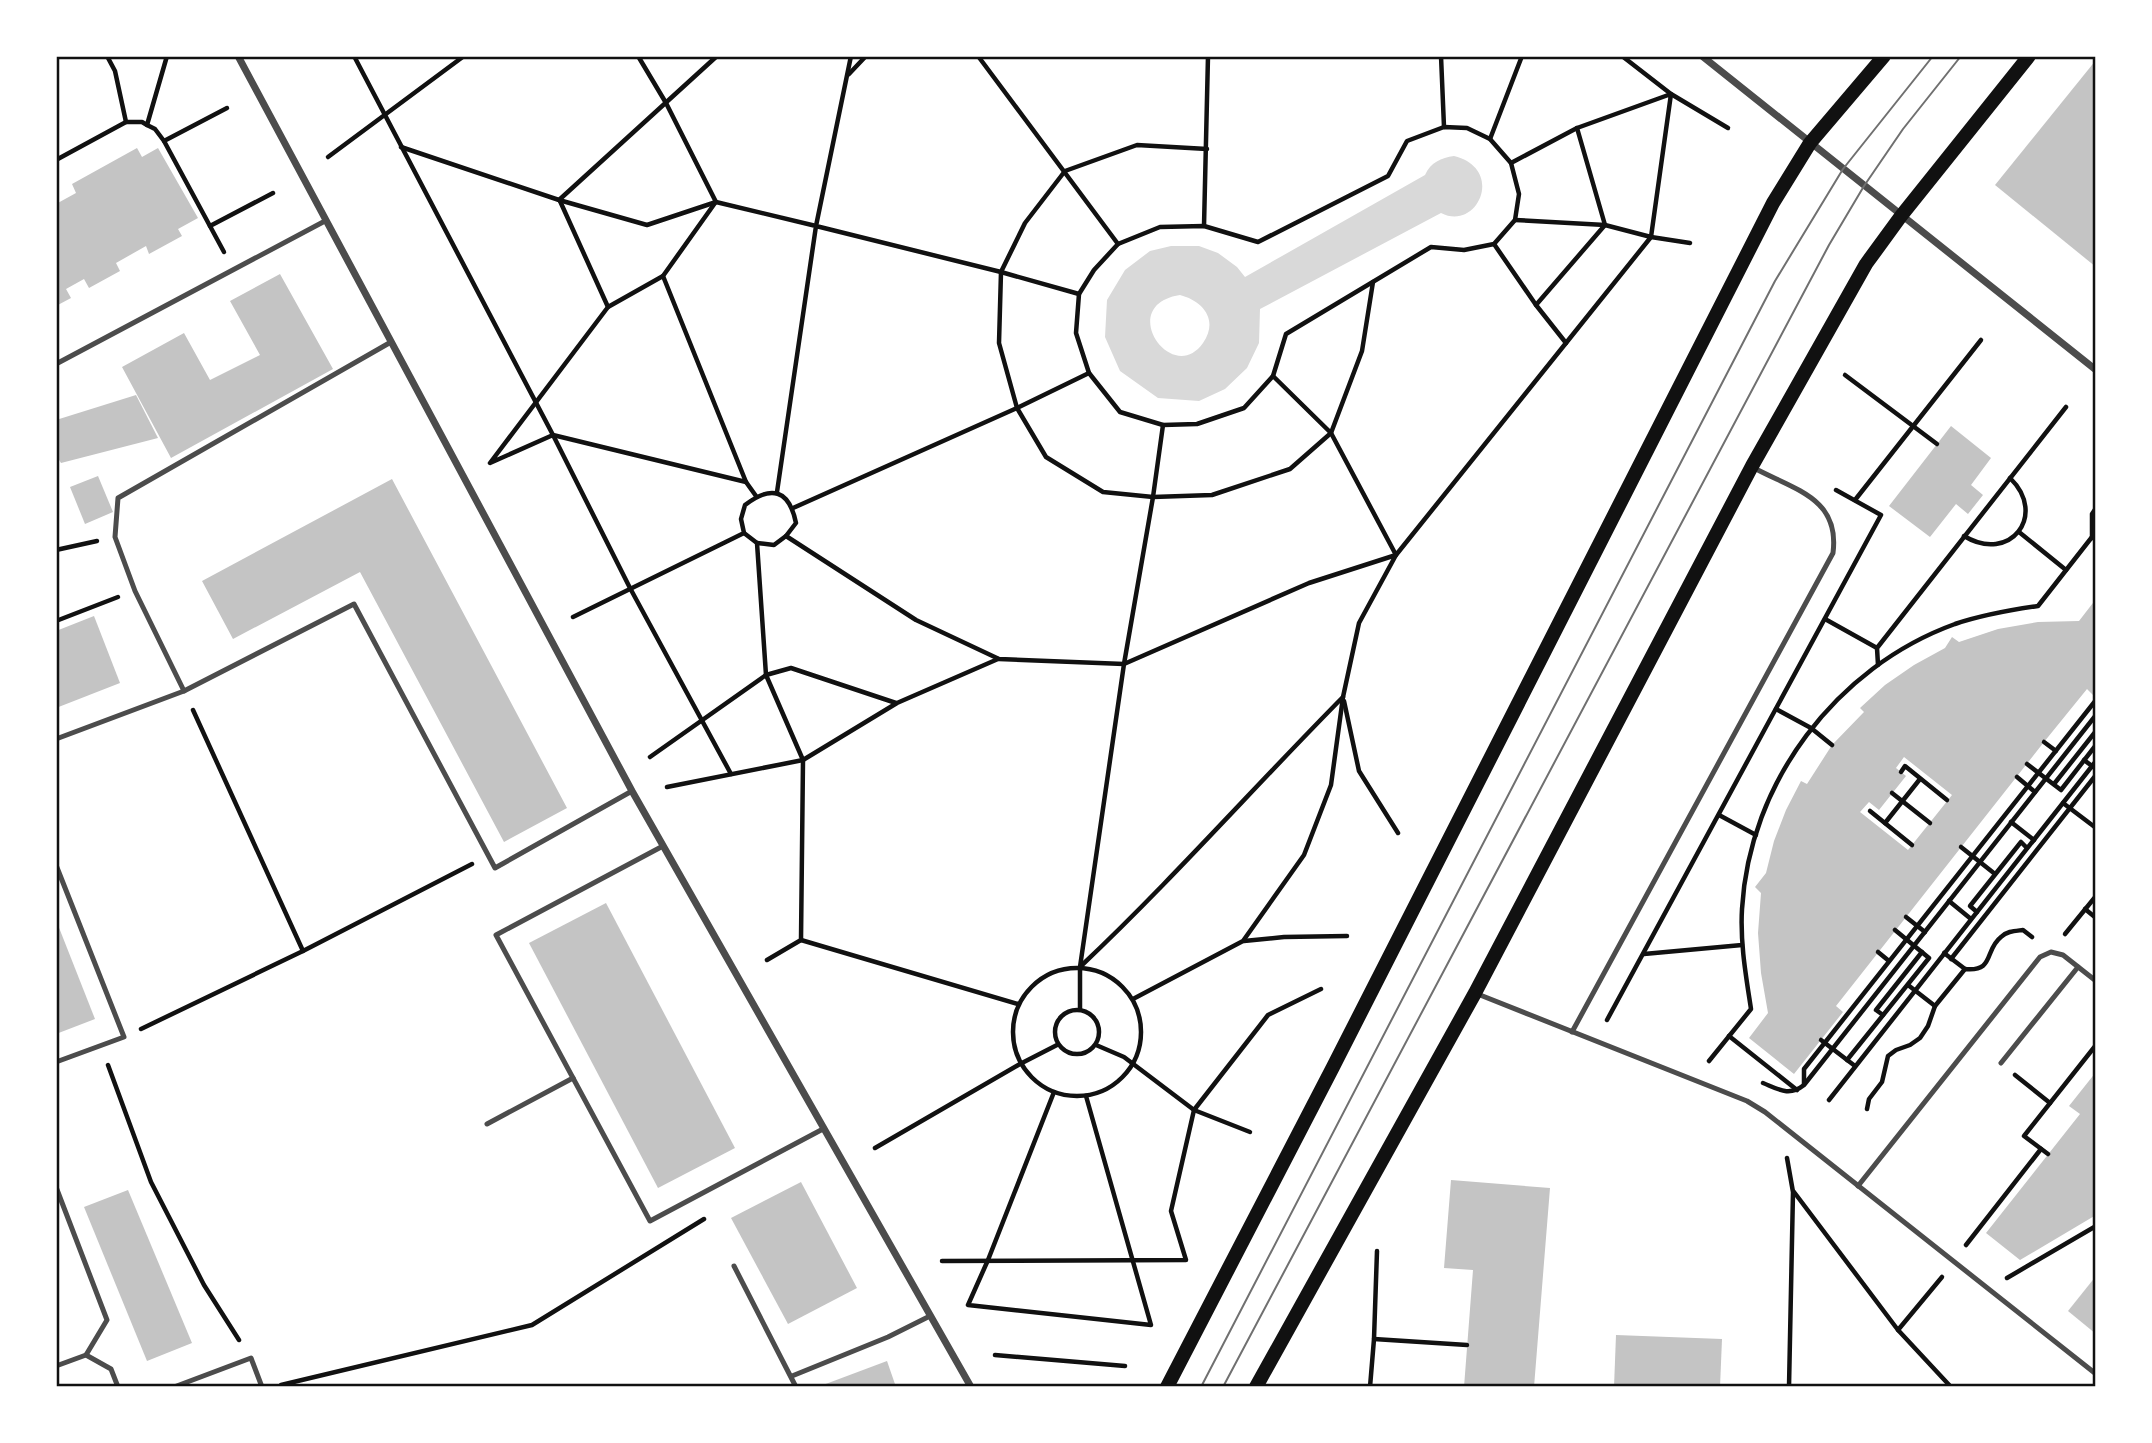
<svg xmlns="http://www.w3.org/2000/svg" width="2152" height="1443" font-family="'DM Sans',sans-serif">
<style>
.water{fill:#d9d9d9;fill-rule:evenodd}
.building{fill:#c4c4c4;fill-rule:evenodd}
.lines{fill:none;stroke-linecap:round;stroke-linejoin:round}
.path{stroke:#111;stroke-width:4.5}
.service{stroke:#4c4c4c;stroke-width:5}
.minor{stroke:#4c4c4c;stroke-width:7}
.secondary{stroke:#111;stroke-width:14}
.tram{stroke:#707070;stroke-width:2}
.neatline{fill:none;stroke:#111;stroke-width:2.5}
</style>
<rect width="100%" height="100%" fill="#fff"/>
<!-- water -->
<path class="water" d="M1454,156C1506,169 1477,232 1441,213L1260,309L1259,343L1247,368L1225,389L1199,401L1158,398L1120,371L1105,337L1107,300L1125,270L1150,251L1171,246H1199L1218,253L1237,267L1245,277L1425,175C1431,162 1441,158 1454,156ZM1180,295C1203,301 1219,320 1203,343C1172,387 1115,305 1180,295Z"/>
<!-- building -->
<g class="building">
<path d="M2096,60V267L1995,185Z"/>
<path d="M137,148L142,157L158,148L198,218L178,229L182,236L149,254L146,246L116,263L120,271L89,288L84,279L66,289L71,298L56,306V204L76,193L72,184Z"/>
<path d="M280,274L333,369L171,458L122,367L184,333L210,380L260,355L230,301Z"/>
<path d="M136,395L158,438L61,463L56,455V420Z"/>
<path d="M1951,426L1991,458L1971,485L1983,495L1968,514L1956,504L1930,537L1889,506Z"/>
<path d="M98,476L113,512L85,524L70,487Z"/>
<path d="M392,479L567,808L504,842L360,572L233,639L202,581Z"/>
<path d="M2096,599V692L2093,695L2087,689L2044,742L1836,1006L1843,1012L1794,1074L1749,1038L1768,1013L1761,973L1758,933L1761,893L1755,887L1766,873L1774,841L1786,810L1801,781L1807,784L1832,745L1864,712L1860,708L1885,685L1914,665L1945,648L1952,637L1959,642L1998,629L2038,622L2079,621ZM1904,757L1952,795L1908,850L1860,812L1869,802L1879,810L1906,776L1896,768Z"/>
<path d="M94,616L120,683L56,708V631Z"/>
<path d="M606,903L735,1148L658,1188L529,943Z"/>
<path d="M56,920L95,1019L56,1034Z"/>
<path d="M2096,1072V1215L2020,1260L1986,1233L2080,1114L2069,1106Z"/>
<path d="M1451,1180L1550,1188L1534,1387H1464L1473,1270L1444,1268Z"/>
<path d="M801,1182L857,1288L788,1324L731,1218Z"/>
<path d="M128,1190L192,1343L147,1361L84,1207Z"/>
<path d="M2096,1276V1334L2068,1311Z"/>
<path d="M1616,1335L1722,1339L1720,1387H1614Z"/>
<path d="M887,1361L896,1387H823V1385Z"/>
</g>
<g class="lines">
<!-- path -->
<g class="path">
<path d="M107,56L115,71L126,122"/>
<path d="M354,56L553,435L630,588L731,774"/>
<path d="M638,56L666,103L716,202"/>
<path d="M851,56L816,226L1001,272L1079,294"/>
<path d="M978,56L1118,244"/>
<path d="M1441,56L1444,127"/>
<path d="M1622,56L1671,94L1728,128"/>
<path d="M849,74L866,56"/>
<path d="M147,125L167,56"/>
<path d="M1444,127L1467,128L1490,139L1511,163L1519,194L1515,220L1494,244L1464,250L1431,247L1286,334L1273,376L1244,408L1197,424L1163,425L1120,412L1089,373L1076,333L1079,294L1094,270L1118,244L1160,227L1204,226L1258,242L1388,176L1407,141Z"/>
<path d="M1490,139L1522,56"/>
<path d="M164,141L227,108"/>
<path d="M401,147L559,200L717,56"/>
<path d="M1207,149L1137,145L1065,171L1025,223L1001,272L999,343L1017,408L1046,457L1103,492L1153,497L1212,495L1290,469L1331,433L1362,351L1373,282"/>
<path d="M328,157L464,56"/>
<path d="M56,160L126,122H142L147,125L155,129L164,141L224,252"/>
<path d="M1511,163L1577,128L1671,94L1651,237L1566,343"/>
<path d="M559,200L647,225L716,202L816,226L777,492"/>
<path d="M560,201L608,307"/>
<path d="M715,203L663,276L746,482L756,496"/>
<path d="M1515,220L1605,225L1651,237L1690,243"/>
<path d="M210,226L273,193"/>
<path d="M1204,226L1208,56"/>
<path d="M1494,244L1536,305"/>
<path d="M663,276L608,307L490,463L553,435L746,482"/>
<path d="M1845,375L1937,444"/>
<path d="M1273,376L1331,433L1396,555L1566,343L1536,305L1605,225L1577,128"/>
<path d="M1855,500L1981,340"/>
<path d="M793,508L1017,408L1089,373"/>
<path d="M2019,532L2066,570"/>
<path d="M744,533L757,543L766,675L803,760L801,940L767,960"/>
<path d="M786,536L916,620L999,659L1124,664L1309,583L1396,555L1359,623L1343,697L1331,785L1304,855L1243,941L1133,999"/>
<path d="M1964,536C2010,564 2048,515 2010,478"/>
<path d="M2092,537V514L2096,508"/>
<path d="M56,550L97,541"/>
<path d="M573,617L744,533L741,519L745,505C771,485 789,489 796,523L786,536L774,545L757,543"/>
<path d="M1825,619L1877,648"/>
<path d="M56,621L118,597"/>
<path d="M1878,665L1877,648L2066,407"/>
<path d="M1344,701L1359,771L1398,833"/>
<path d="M1776,709L1811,728L1832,745"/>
<path d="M193,710L303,951"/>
<path d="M2044,742L2056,751"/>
<path d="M650,757L766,675L791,668L896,703"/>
<path d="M2084,760L2096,769"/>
<path d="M2027,764L2061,790L2096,745"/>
<path d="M1901,772L1905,766L1947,800"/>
<path d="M2017,777L2035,792"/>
<path d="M2054,784L2096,731"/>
<path d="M667,787L803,760L897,703L998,659"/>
<path d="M1892,793L1930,823"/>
<path d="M2063,803L2096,828"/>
<path d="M1870,811L1912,845"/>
<path d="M1719,815L1756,835"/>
<path d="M2011,822L2034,840"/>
<path d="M1885,823L1920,779"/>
<path d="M1961,847L1995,874"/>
<path d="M1949,901L1971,919"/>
<path d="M2085,909L2096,918"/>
<path d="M1977,912L1970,906L2021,842L2027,848"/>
<path d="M1906,917L1925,932"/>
<path d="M2065,934L2096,896"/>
<path d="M801,940L1018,1004"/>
<path d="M1244,941L1284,937L1347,936"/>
<path d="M1878,952L1889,961"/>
<path d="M1944,953L1965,969"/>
<path d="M1644,954L1742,945"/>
<path d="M1951,959L2096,775"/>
<path d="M1081,966C1172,880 1255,786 1343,697"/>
<circle cx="1077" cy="1032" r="64"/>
<path d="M1908,985L1935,1006"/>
<path d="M1080,1009V967L1124,664L1153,497L1163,425"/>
<circle cx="1077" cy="1032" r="22"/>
<path d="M1883,1015L1876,1010L1922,952"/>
<path d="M1607,1020L1881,515L1836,490"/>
<path d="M141,1029L303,951L472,864"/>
<path d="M1729,1036L1797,1090"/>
<path d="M1821,1040L1855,1066"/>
<path d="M1096,1045L1124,1057L1194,1110L1250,1132"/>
<path d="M1847,1060L1929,958L1895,930"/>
<path d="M1709,1061L1751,1009C1746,976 1740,943 1742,909C1749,783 1836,667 1955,624C1982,615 2010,610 2038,606L2092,537L2096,540"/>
<path d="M108,1065L151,1182L204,1285L239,1340"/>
<path d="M2015,1075L2050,1103"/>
<path d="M1763,1083C1778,1089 1789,1097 1804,1085L2096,715"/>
<path d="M1804,1084V1069L2096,700"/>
<path d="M1054,1092L988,1260L968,1305L1151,1325L1086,1096"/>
<path d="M1829,1100L2096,761"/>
<path d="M1867,1109L1869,1099L1882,1082L1888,1056L1896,1050L1910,1045L1920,1038L1928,1026L1935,1006L1965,969C1995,972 1984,950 2001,937C2007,931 2015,931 2023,930L2032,937"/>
<path d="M875,1148L1020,1064L1057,1045"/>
<path d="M2048,1154L2024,1136L2096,1045"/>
<path d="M1787,1158L1793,1192L1789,1387"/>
<path d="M1794,1192L1898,1330L1951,1387"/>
<path d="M1966,1245L2041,1149"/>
<path d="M942,1261L1186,1260L1171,1211L1194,1110L1268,1015L1321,989"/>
<path d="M2007,1278L2096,1226"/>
<path d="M1898,1330L1942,1277"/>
<path d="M1374,1339L1467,1345"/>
<path d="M995,1355L1125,1366"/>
<path d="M281,1385L532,1325L704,1219"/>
<path d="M1370,1387L1374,1339L1377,1251"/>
</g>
<!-- service -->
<g class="service">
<path d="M56,364L325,221"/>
<path d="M184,691L135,591L115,537L118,498L391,342"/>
<path d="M56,739L184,691L354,604L495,868L632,791"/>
<path d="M663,846L496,935L650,1221L823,1129"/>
<path d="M56,865L124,1037L56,1062"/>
<path d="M1475,993L1747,1101L1765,1112L2096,1374"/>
<path d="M1572,1032L1833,553C1840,498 1795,490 1754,468"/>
<path d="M2001,1063L2078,967"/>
<path d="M487,1124L573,1078"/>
<path d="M1858,1186L2040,957L2051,952L2063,955L2096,981"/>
<path d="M56,1187L107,1320L86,1355"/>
<path d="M734,1266L796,1387"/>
<path d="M56,1366L86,1355L111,1369L118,1387"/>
<path d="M792,1376L888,1337L930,1316"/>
<path d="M174,1387L251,1358L262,1387"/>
</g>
<!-- minor -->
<g class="minor">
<path d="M238,56L632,791L971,1387"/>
<path d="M1702,56L2096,370"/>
</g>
<!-- secondary -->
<g class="secondary">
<path d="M1167,1387L1333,1067L1773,203L1810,143L1884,56"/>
<path d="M1256,1387L1475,993L1752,466L1866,264L1901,216L2029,56"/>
</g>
<!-- tram -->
<g class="tram">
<path d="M1201,1387L1775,281L1843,169L1933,56"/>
<path d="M1223,1387L1829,245L1864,186L1903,129L1961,56"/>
</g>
</g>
<!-- border -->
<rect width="2152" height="1443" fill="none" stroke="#ffffff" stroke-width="116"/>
<rect x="58" y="58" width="2036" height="1327" class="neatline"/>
</svg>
